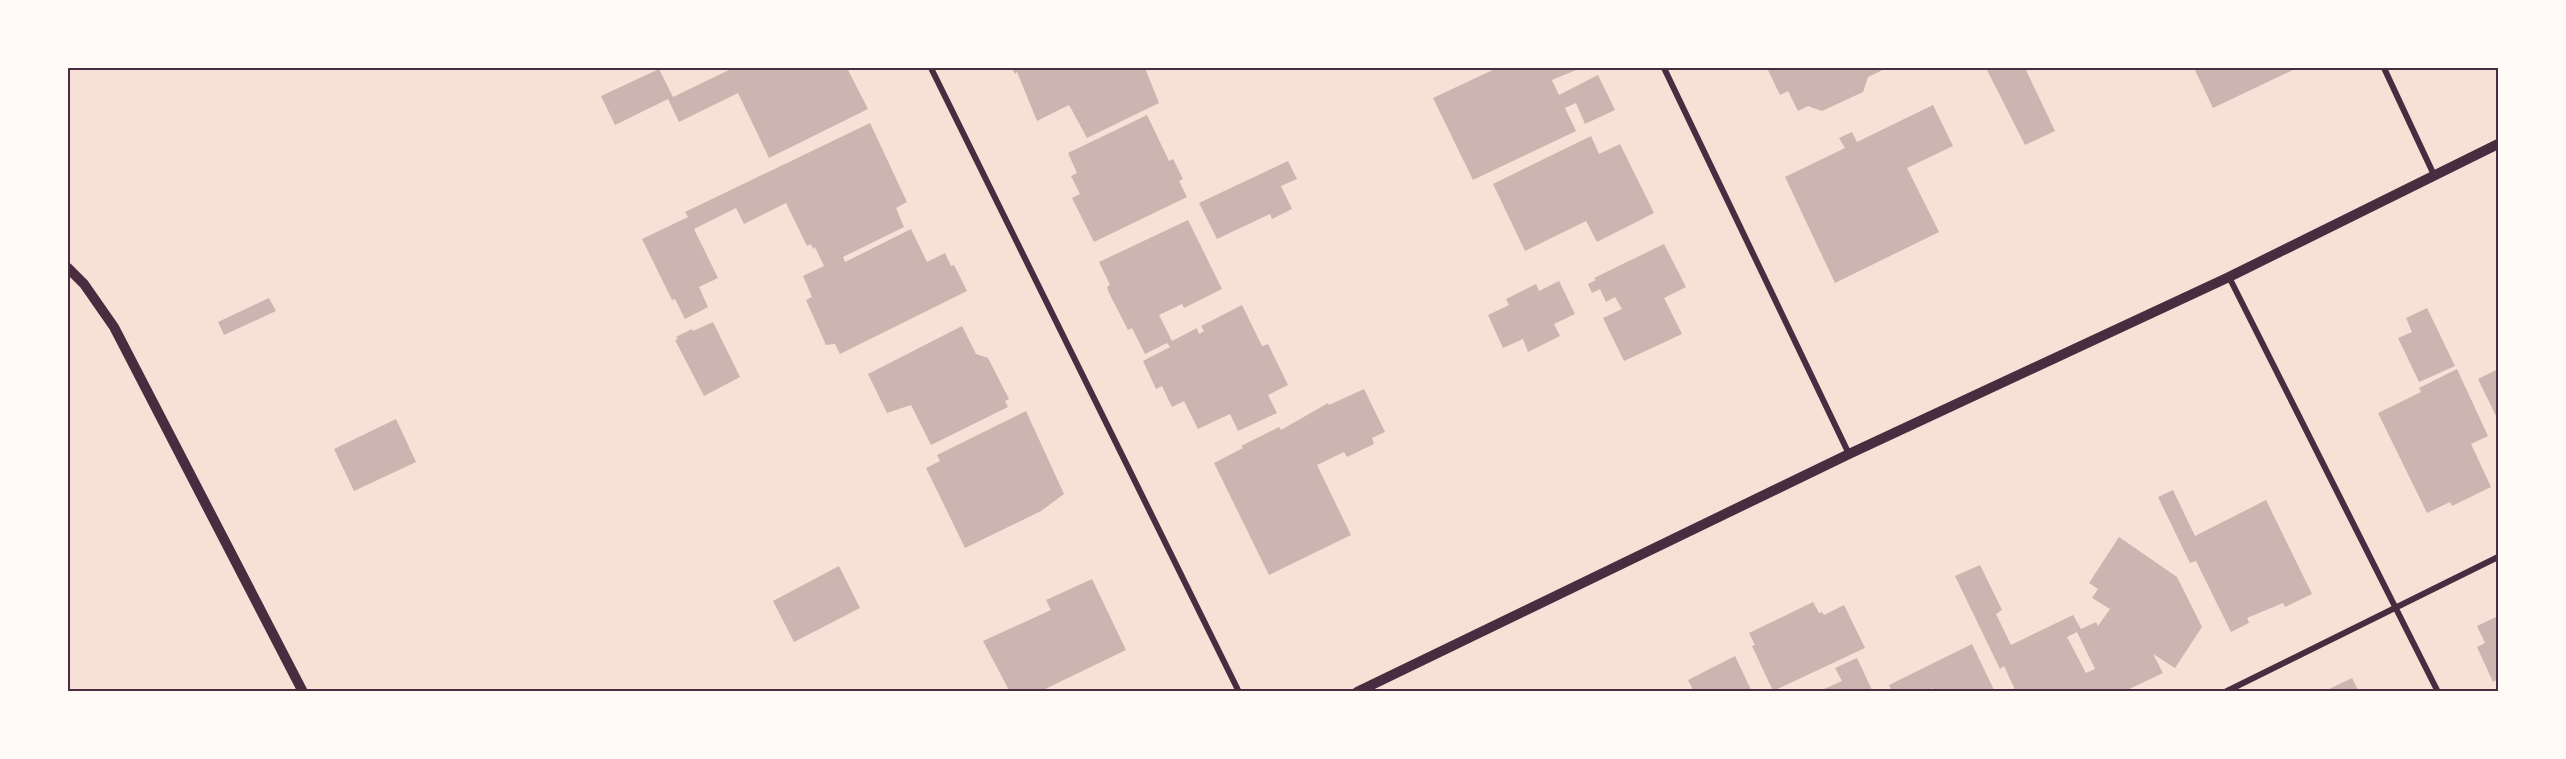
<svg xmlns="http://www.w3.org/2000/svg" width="2566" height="759" font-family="'Fira Sans',sans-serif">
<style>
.building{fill:#ccb4b1;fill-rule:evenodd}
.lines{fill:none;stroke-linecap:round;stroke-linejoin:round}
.minor{stroke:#4a2c40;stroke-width:6}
.tertiary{stroke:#4a2c40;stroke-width:10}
.neatline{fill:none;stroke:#4a2c40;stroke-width:2}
</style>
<rect width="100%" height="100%" fill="#f7e1d7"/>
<!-- building -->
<g class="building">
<path d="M733,68H788L789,70L847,68L868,109L769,158L738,93L679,122L668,99L615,125L601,96L659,69L673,97Z"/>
<path d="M1012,68H1145L1159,103L1087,138L1069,105L1037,121L1017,72L1015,74Z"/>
<path d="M1497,68H1581L1552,80L1559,95L1598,75L1615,110L1585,124L1576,103L1565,108L1576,131L1473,180L1433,98Z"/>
<path d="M1767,68H1887L1868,77L1863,92L1822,111L1808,106L1798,111L1788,91L1780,95Z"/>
<path d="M1986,68H2025L2055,131L2025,145Z"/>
<path d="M2194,68H2297L2213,108Z"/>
<path d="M1933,105L1953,146L1907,168L1939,232L1835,283L1785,177L1845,148L1839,138L1852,132L1857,142Z"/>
<path d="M1147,115L1169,161L1173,159L1183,179L1179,181L1187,197L1094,242L1072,198L1080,194L1071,176L1077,173L1068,153Z"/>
<path d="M870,123L907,202L896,208L904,227L843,257L845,262L911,229L927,262L945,253L951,266L954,265L967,291L840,354L835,344L826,345L806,300L812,297L803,276L824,266L815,247L813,249L811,244L807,246L786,203L744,224L736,208L694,229L718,278L699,287L708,307L685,319L675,299L672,300L642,239L688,217L685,212Z"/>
<path d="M1591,136L1599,154L1620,144L1654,213L1597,242L1586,221L1525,251L1493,184Z"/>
<path d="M1288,161L1297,179L1281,186L1292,209L1272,219L1270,214L1217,239L1199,203Z"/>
<path d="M1188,220L1222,289L1184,308L1182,304L1159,315L1172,341L1197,328L1199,334L1204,331L1201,326L1242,305L1262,346L1268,344L1288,385L1268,395L1277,413L1238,431L1230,414L1198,429L1184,401L1172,407L1162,386L1156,389L1143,361L1170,347L1167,343L1145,354L1132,328L1128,330L1109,293L1107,287L1110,285L1099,262Z"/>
<path d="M1664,244L1686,287L1664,298L1682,334L1624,361L1603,318L1622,309L1615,297L1606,302L1600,289L1592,293L1588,284L1596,280L1594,278Z"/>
<path d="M1559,281L1575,314L1554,324L1560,336L1528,352L1523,339L1503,348L1488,315L1509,305L1506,299L1536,284L1539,291Z"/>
<path d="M269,298L276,311L224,335L218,322Z"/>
<path d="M2427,308L2455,366L2419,382L2398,338L2412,332L2406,318Z"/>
<path d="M713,322L740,377L704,396L675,340L678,339L676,337L692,329L693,331Z"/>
<path d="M962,326L976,354L988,358L1009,399L1005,401L1008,407L931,445L911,405L887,413L868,374Z"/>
<path d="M2457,369L2488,436L2471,444L2491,487L2452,506L2450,502L2427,513L2378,413L2421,392L2419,388Z"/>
<path d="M2498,369V420L2478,379Z"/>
<path d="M1364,389L1385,432L1372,438L1374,444L1347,457L1344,452L1317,465L1351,535L1269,575L1214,463L1243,448L1241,446L1279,427L1281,430L1328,403L1329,405Z"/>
<path d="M1026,411L1064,494L1041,511L965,548L926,468L940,461L937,455Z"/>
<path d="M396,419L416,462L354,491L334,449Z"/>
<path d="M2173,490L2195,536L2266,500L2312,594L2285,607L2283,603L2247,618L2249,623L2231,632L2196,561L2190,563L2158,497Z"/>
<path d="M2119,537L2177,577L2202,627L2175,668L2153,654L2163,673L2123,692H2016L2004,666L2000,669L1955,576L1980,565L2002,610L1996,614L2011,645L2073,615L2081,629L2096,622L2098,626L2110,609L2092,598L2098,589L2089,583ZM2077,632L2095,669L2086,673L2067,637Z"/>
<path d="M839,566L860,608L794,642L773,601Z"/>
<path d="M1092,579L1126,650L1039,692H1010L983,641L1051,610L1046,600Z"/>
<path d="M1813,602L1819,613L1822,612L1824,615L1844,605L1865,648L1773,691L1752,646L1755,645L1749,633Z"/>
<path d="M2498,616V679L2493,682L2477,647L2485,643L2477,626Z"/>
<path d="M1972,644L1995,692H1934L1932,688L1925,692H1892L1889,685Z"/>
<path d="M1735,656L1752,692H1694L1688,680Z"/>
<path d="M1857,658L1873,692H1825L1824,689L1842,681L1835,668Z"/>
<path d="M2352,678L2359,692H2323Z"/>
</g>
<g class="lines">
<!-- minor -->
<g class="minor">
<path d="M931,68L1239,692"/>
<path d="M1664,68L1849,454"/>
<path d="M2384,68L2434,175"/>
<path d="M2229,277L2438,692"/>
<path d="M2225,692L2498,557"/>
</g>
<!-- tertiary -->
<g class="tertiary">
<path d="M68,268L84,284L114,327L303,692"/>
<path d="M1357,692L1849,454L2229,277L2498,144"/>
</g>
</g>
<!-- border -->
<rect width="2566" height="759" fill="none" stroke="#fffaf5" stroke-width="138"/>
<rect x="69" y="69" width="2428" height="621" class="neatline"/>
</svg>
